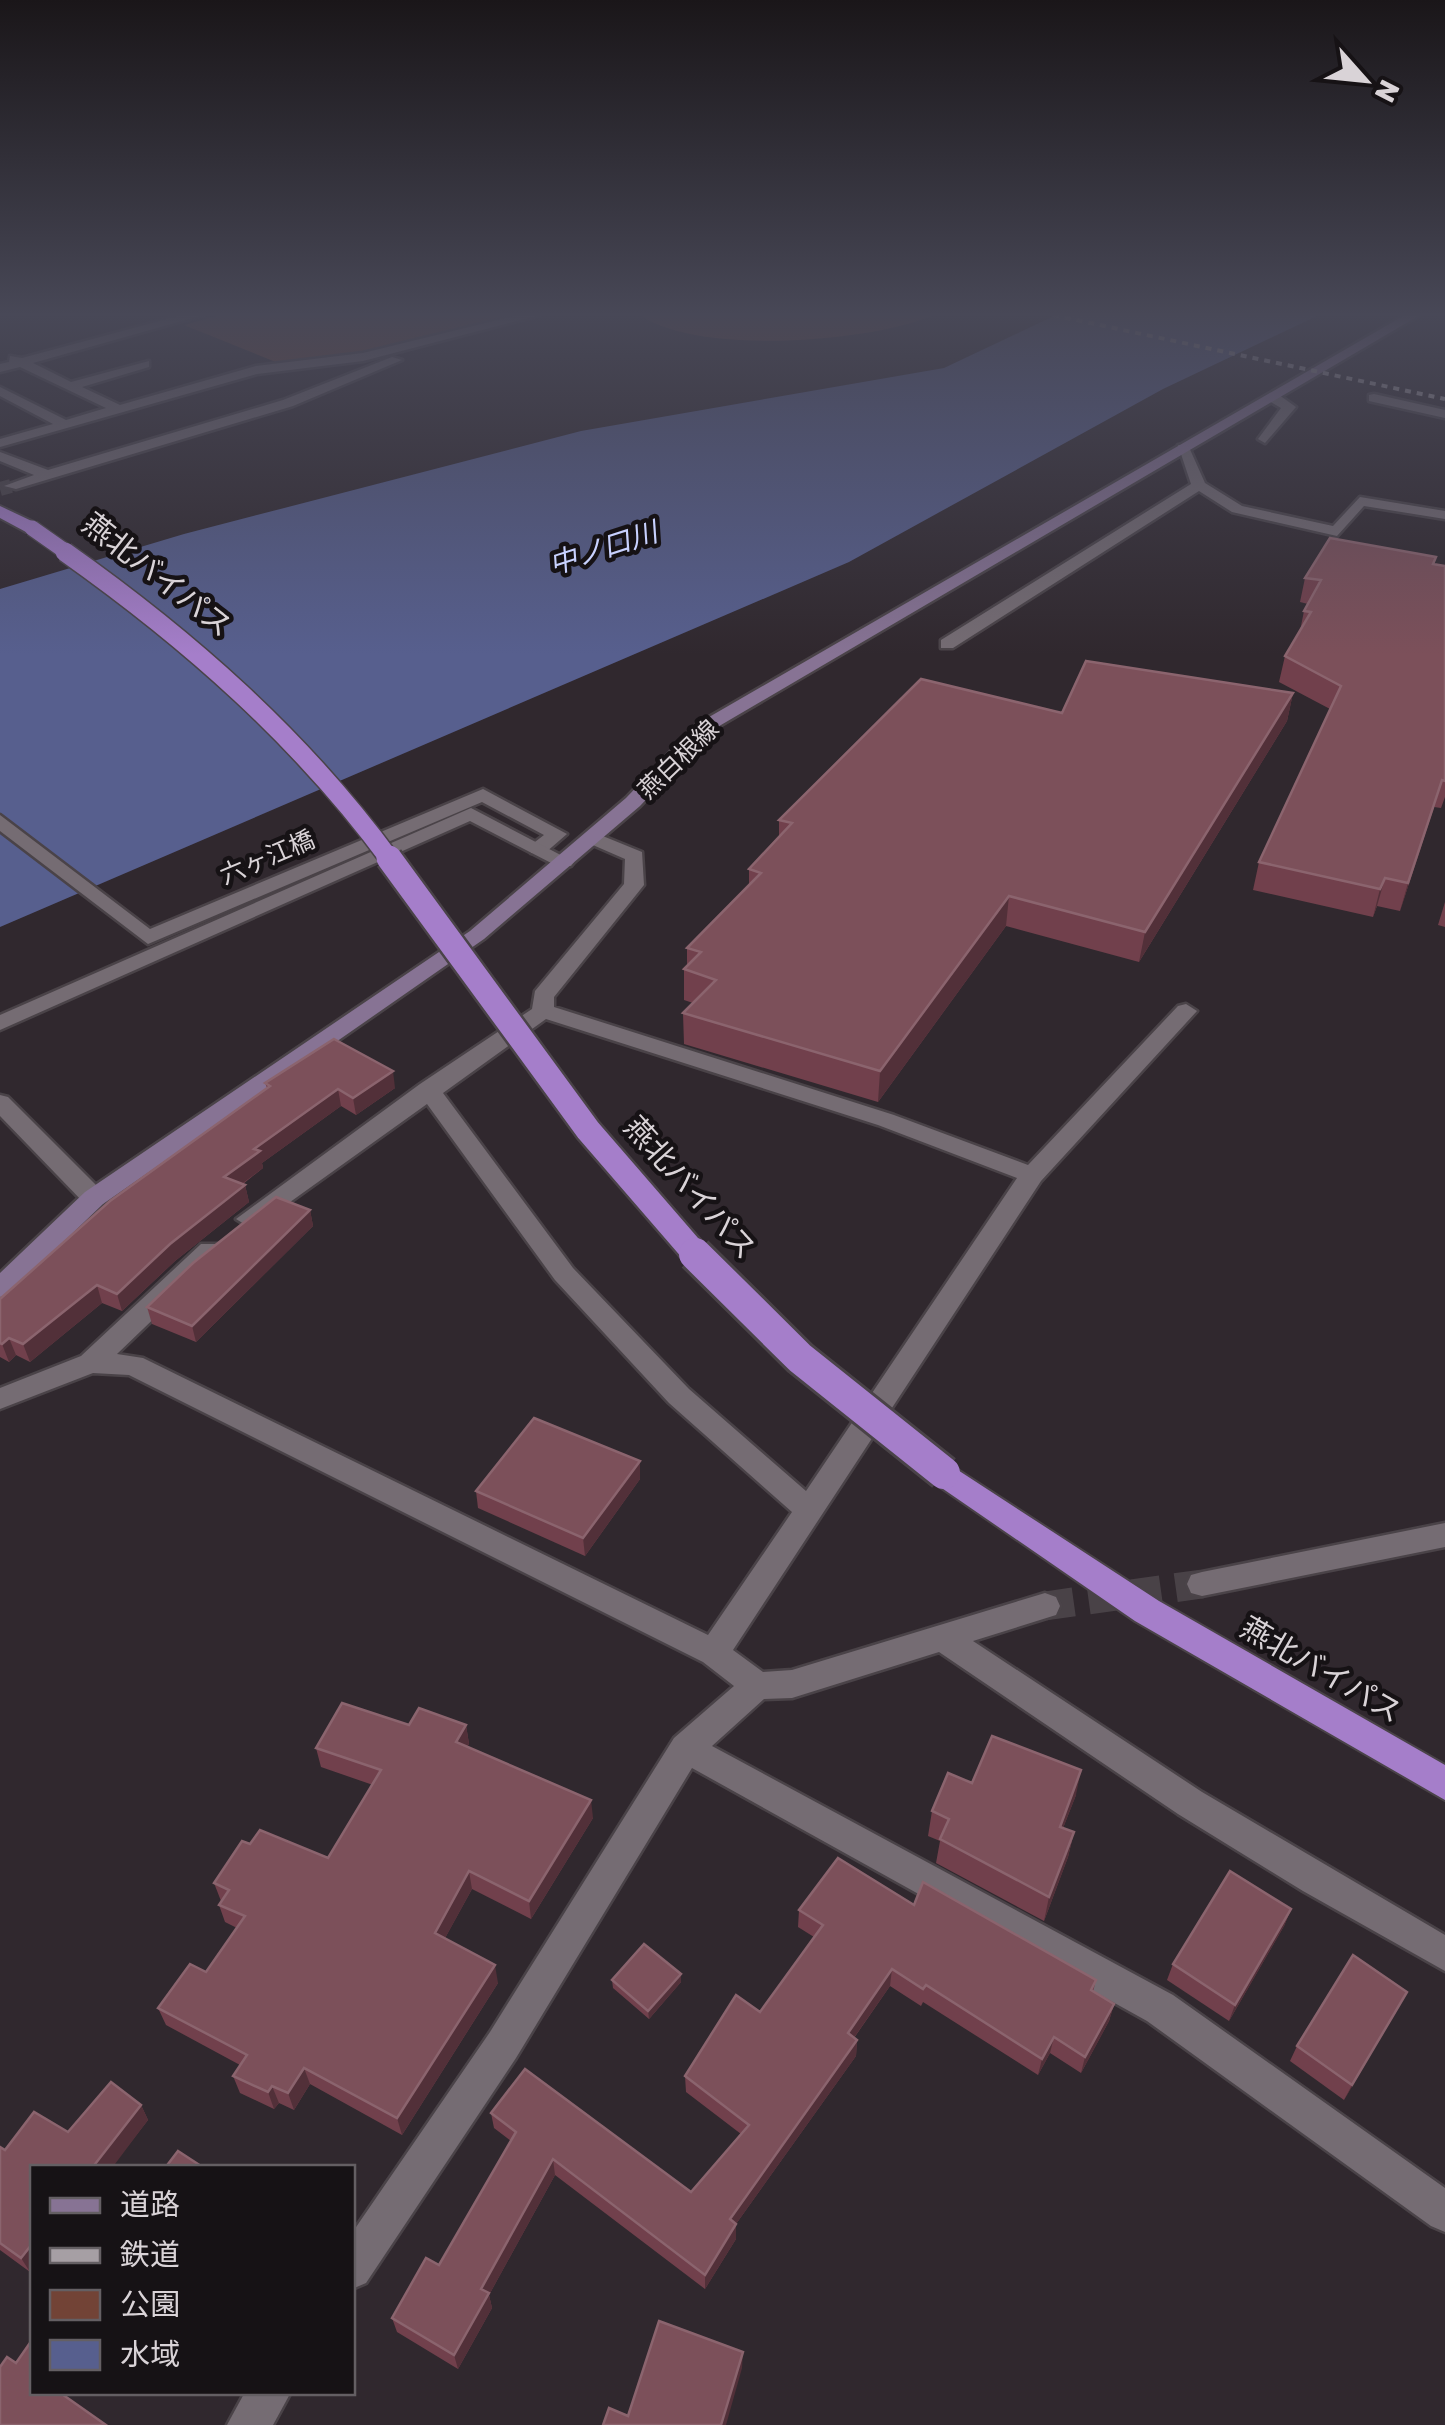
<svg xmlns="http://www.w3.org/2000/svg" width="1445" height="2425" font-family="Rubik,'Noto Sans JP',sans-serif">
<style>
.green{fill:#724336}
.water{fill:#575f8e}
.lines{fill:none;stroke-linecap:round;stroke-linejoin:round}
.minor-tunnel-far1{stroke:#494247;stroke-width:14;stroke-dasharray:14 6;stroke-linecap:butt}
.minor-tunnel{stroke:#494247;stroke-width:29;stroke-dasharray:29 15;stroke-linecap:butt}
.pedestrian-casing{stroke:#4a4348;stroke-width:5}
.minor-casing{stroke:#4a4348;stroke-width:5}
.secondary-casing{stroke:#4a4348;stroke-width:5}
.trunk-casing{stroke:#4a4348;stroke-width:4}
.pedestrian{fill:#756c73;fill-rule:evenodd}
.minor{fill:#756c73;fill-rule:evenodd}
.secondary{fill:#877394;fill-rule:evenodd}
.trunk{fill:#a57eca;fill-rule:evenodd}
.rail{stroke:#a69fa4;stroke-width:4;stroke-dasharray:6 6;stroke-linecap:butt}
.trunk-bridge-far3-casing{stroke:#4a4348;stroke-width:18;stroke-linecap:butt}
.trunk-bridge-far2-casing{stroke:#4a4348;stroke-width:22;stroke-linecap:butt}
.trunk-bridge-far1-casing{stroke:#4a4348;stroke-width:30;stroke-linecap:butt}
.trunk-bridge-casing{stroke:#4a4348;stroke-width:38;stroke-linecap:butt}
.trunk-bridge-far3{stroke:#a57eca;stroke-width:15}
.trunk-bridge-far2{stroke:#a57eca;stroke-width:19}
.trunk-bridge-far1{stroke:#a57eca;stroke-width:25}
.trunk-bridge{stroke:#a57eca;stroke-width:32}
.wall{fill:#71404c}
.shaded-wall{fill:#523039}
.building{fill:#7c505a;stroke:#8b646e;stroke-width:2.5}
.labels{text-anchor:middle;stroke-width:9;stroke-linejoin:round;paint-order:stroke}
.far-street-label{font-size:25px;fill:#d9d3d7;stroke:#161215}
.far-water-label{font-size:28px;font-style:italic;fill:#c8d1fe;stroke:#161215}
.street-label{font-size:30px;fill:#d9d3d7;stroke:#161215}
</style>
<rect width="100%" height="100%" fill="#30282e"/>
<!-- green -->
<g class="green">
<path d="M220,315H512L347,357L278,363L184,325Z"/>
<path d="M640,315H934C872,342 698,356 640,315Z"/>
</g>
<!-- water -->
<path class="water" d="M1056,315H1319L1163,389L849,562L0,927V589L184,534L581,431L944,368Z"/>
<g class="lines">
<!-- minor-tunnel-far1 -->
<path class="minor-tunnel-far1" d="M0,489L11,486"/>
<!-- minor-tunnel -->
<path class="minor-tunnel" d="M1045,1606L1202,1584"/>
<!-- pedestrian casing -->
<g class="pedestrian-casing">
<path id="pedestrian" d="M483,789L567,834L545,853H531V845L544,835L482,802L148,944L0,831V815L150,929Z"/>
</g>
<!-- minor casing -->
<g class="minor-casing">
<g id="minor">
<path d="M182,315H203L33,363L71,382L149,361V367L82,387L120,405L256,366L363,353L518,315H540L363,361L257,374L0,447V439L53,424L0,396V387L66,420L106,408L20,367L0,372V364L9,362L10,356L22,358Z"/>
<path d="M392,357L402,360L293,406L16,489L4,486L34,475L0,461V452L48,470L283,400Z"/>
<path d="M1374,394L1445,410V418L1369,401V395Z"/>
<path d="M1269,395H1279L1296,407L1265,443L1258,439L1281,408L1269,401Z"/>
<path d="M1178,445H1188L1205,483L1242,506L1333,526L1360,497L1445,511V519L1364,506L1337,536L1232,512L1199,491L953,648H941V640L1191,484Z"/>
<path d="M471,808L574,862L571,866H557L470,821L0,1030V1015Z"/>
<path d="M593,832L642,852L644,885L554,997V1007L894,1115L1028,1165L1178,1006L1186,1004L1197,1011L1041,1181L733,1650L763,1672L792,1670L1045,1593L1056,1597L1060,1606L1056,1615L973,1641L1202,1792L1445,1935V1971L1303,1891L1178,1814L939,1652L792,1698L764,1699L712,1746L1173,1995L1445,2188V2232L1431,2226L1147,2021L692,1768L516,2058L366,2283L352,2289V2233L490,2032L674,1738L734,1686L703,1662L129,1375L93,1373L0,1409V1388L81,1356L201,1244H219L223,1250L219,1256L117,1354L143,1358L708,1635L792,1512L669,1403L555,1280L427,1104L258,1225L249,1227L236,1219L420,1084L532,1009L535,991L624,884L625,859L586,842V834ZM546,1019L878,1125L1017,1178L806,1491L689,1389L573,1268L443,1093Z"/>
<path d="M0,1095L8,1097L103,1192L106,1198L103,1204H85L0,1116Z"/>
<path d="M1445,1523V1547L1202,1596L1191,1593L1187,1584L1191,1575L1202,1572Z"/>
<path d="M245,2392H291L273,2425H227Z"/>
</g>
</g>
<!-- secondary casing -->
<g class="secondary-casing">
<path id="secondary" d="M1405,315H1420L709,732L640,806L484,939L103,1204L9,1294L0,1297V1273L85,1192L470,931L626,798L697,724Z"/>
</g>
<!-- trunk casing -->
<g class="trunk-casing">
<g id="trunk">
<path d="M0,506L38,524L40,528L26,532L0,518Z"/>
<path d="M944,1461L1159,1601L1445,1765V1800L1135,1621L933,1482L928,1473L933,1464Z"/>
</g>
</g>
<!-- pedestrian -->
<use href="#pedestrian" class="pedestrian"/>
<!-- minor -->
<use href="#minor" class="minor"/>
<!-- secondary -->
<use href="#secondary" class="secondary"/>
<!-- trunk -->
<use href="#trunk" class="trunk"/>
<!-- rail -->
<path class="rail" d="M1053,315L1445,399"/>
<!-- trunk-bridge-far3 casing -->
<g class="trunk-bridge-far3-casing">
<path id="trunk-bridge-far3" d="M32,528L69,554"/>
</g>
<!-- trunk-bridge-far2 casing -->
<g class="trunk-bridge-far2-casing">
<path id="trunk-bridge-far2" d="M65,552C188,639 301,738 391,861"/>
</g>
<!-- trunk-bridge-far1 casing -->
<g class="trunk-bridge-far1-casing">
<path id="trunk-bridge-far1" d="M389,858L588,1130L697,1256"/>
</g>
<!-- trunk-bridge casing -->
<g class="trunk-bridge-casing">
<path id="trunk-bridge" d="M695,1254L800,1358L944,1473"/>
</g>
<!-- trunk-bridge-far3 -->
<use href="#trunk-bridge-far3" class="trunk-bridge-far3"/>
<!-- trunk-bridge-far2 -->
<use href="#trunk-bridge-far2" class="trunk-bridge-far2"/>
<!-- trunk-bridge-far1 -->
<use href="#trunk-bridge-far1" class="trunk-bridge-far1"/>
<!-- trunk-bridge -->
<use href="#trunk-bridge" class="trunk-bridge"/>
</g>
<!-- wall -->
<g class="wall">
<path d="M1434,564L1445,566V797L1441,808L1434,807L1400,911L1377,906L1373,917L1253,890L1259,862L1330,709L1279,682L1285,656L1300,631L1304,611L1308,604L1300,602L1305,578Z"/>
<path d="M1293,693L1287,721L1139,962L1006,926L878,1102L684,1044L683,1013L693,1003L684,1000V969L687,966V948L749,886V869L779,837V820L1062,713Z"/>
<path d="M1445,902V927L1438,925Z"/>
<path d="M265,1083L395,1088L356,1115L341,1106L262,1163L263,1168L243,1184L245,1185L249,1202L175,1261L122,1311L102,1303L30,1362L16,1355L9,1362L0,1357V1299L267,1088Z"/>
<path d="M310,1210L313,1226L196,1342L152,1324L147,1307Z"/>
<path d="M640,1461V1479L585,1556L478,1508L476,1491Z"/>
<path d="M409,1725H466L469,1744L467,1747L593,1818L531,1919L472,1889L445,1938L498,1983L402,2135L310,2084L294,2110L279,2103L274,2109L240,2093L233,2076L240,2065L166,2025L158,2008L206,1972L237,1928L225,1922L219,1905L221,1901L214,1883L250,1844L328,1858L373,1785L321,1767L316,1748Z"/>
<path d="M972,1783L1076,1795L1063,1828L1074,1832L1068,1857L1044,1921L936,1863L940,1841L928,1836L932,1811Z"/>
<path d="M914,1905L1096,1980L1093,1992L1114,2004L1109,2021L1081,2073L1050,2053L1038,2075L923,2002L921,2006L890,1986L854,2038L857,2040L856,2056L736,2224V2239L705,2289L555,2175L489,2295L492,2308L458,2369L397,2332L392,2318L439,2265L511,2141L494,2128L491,2113L691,2192L741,2134L686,2092L685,2076L760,2012L814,1937L798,1927L799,1910Z"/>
<path d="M1291,1909L1284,1926L1229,2021L1167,1980L1173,1964Z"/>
<path d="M681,1974V1982L649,2019L613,1988L612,1980Z"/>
<path d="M1407,1992L1344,2100L1290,2061L1297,2046Z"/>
<path d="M141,2105L148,2120L30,2272L0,2250V2147L5,2150L68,2132Z"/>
</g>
<!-- shaded-wall -->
<g class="shaded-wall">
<path d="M1293,693L1287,721L1139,962L1145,932Z"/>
<path d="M1442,780L1434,807L1400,911L1408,883Z"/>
<path d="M1385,878L1377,906L1373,917L1380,889Z"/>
<path d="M1009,896L1006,926L878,1102L880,1071Z"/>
<path d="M393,1071L395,1088L356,1115L353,1098Z"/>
<path d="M338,1089L341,1106L262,1163L263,1168L228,1194L224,1177L254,1149Z"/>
<path d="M245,1185L249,1202L175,1261L122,1311L117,1294L170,1244Z"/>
<path d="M310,1210L313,1226L196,1342L192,1326Z"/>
<path d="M97,1285L102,1303L30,1362L23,1344Z"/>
<path d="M9,1338L16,1355L9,1362L2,1344Z"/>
<path d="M640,1461V1479L585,1556L583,1538Z"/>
<path d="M466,1725L469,1744L459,1761L456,1742Z"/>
<path d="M1081,1770L1076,1795L1054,1851L1060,1827Z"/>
<path d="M591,1800L593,1818L531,1919L529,1901Z"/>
<path d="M1074,1832L1068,1857L1044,1921L1049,1897Z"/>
<path d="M469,1871L472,1889L438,1951L435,1933Z"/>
<path d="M1291,1909L1284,1926L1229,2021L1235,2005Z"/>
<path d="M495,1965L498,1983L402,2135L397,2118Z"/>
<path d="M892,1969L890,1986L846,2049L848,2033Z"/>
<path d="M681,1974V1982L649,2019L648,2011Z"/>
<path d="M1407,1992L1399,2007L1344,2100L1352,2085Z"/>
<path d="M1114,2004L1109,2021L1081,2073L1085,2057Z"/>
<path d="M1054,2037L1050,2053L1038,2075L1042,2059Z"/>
<path d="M857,2040L856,2056L736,2224V2239L705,2289V2275L730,2219Z"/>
<path d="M304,2068L310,2084L294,2110L288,2093Z"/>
<path d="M272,2086L279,2103L274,2109L268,2092Z"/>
<path d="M141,2105L148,2120L112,2168H92Z"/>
<path d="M553,2159L555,2175L489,2295L492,2308L458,2369L454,2355L481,2289Z"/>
<path d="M32,2244V2269L30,2272L21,2258Z"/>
<path d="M743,2352L742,2368L726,2425H721Z"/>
</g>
<!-- building -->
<g class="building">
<path d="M1330,538L1436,557L1433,564L1445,566V781L1442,780L1408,883L1385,878L1380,889L1259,862L1341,686L1285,656L1311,612L1304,611L1321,580L1305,578Z"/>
<path d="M1086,661L1293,693L1145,932L1009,896L880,1071L683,1013L716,980L684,969L701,952L687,948L761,873L749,869L792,823L779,820L921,679L1062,713Z"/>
<path d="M334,1039L393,1071L353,1098L338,1089L254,1149L260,1151L224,1177L245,1185L170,1244L117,1294L97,1285L23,1344L9,1338L2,1344L0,1343V1299L110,1201L270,1086L265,1083Z"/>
<path d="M276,1197L310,1210L192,1326L147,1307L193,1263Z"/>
<path d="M534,1418L640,1461L583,1538L476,1491Z"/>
<path d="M342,1703L409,1725L419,1708L466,1725L456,1742L591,1800L529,1901L469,1871L435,1933L495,1965L397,2118L304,2068L288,2093L272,2086L268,2092L233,2076L247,2055L158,2008L190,1964L206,1972L245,1916L219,1905L229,1890L214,1883L242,1841L250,1844L260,1830L328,1858L381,1770L316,1748Z"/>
<path d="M992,1736L1081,1770L1060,1827L1074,1832L1049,1897L940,1839L949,1819L932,1811L948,1773L972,1783Z"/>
<path d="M838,1858L914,1905L923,1882L1096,1980L1091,1990L1114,2004L1085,2057L1054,2037L1042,2059L926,1985L923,1989L892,1969L848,2033L857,2040L730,2219L736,2224L705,2275L553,2159L481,2289L489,2293L454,2355L392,2318L426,2258L439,2265L516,2132L491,2113L525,2069L691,2192L749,2125L685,2076L736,1995L760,2012L823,1925L799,1910Z"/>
<path d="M1230,1871L1291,1909L1235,2005L1173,1964Z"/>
<path d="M644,1944L681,1974L648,2011L612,1980Z"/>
<path d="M1353,1955L1407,1992L1352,2085L1297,2046Z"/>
<path d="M111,2082L141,2105L92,2168H32V2244L21,2258L0,2243V2147L5,2150L34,2112L68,2132Z"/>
<path d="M178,2151L204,2168H165Z"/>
<path d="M659,2321L743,2352L721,2425H603L609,2408L628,2416Z"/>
<path d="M32,2340V2392H59L106,2425H0V2367L7,2357L16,2363Z"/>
</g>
<!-- sky -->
<linearGradient id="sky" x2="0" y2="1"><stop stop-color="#1a1619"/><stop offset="0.48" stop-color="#484857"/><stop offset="1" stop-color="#484857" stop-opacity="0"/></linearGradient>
<rect width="1445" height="655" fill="url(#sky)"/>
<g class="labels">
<!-- far-street labels -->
<g class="far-street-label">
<text transform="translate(678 759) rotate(-44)" y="9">燕白根線</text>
<text transform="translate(267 857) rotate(-23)" y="9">六ヶ江橋</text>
</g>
<!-- far-water labels -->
<g class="far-water-label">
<text transform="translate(603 548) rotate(-18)" y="10">中ノ口川</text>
</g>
<!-- street labels -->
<g class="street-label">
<text transform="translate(157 575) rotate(38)" y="10">燕北バイパス</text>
<text transform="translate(690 1188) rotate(48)" y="10">燕北バイパス</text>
<text transform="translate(1321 1670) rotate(30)" y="10">燕北バイパス</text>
</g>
</g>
<!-- legend -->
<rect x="30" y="2165" width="325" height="230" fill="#161215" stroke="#645f63" stroke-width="2.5"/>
<rect x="50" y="2198" width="50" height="15" fill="#877394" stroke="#645f63" stroke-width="2.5"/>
<text x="120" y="2215" font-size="30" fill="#d9d3d7">道路</text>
<rect x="50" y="2248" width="50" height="15" fill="#a69fa4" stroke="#645f63" stroke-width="2.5"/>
<text x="120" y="2265" font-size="30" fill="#d9d3d7">鉄道</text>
<rect x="50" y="2290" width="50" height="30" fill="#724336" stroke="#645f63" stroke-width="2.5"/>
<text x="120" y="2315" font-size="30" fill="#d9d3d7">公園</text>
<rect x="50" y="2340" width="50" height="30" fill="#575f8e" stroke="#645f63" stroke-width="2.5"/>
<text x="120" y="2365" font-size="30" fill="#d9d3d7">水域</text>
<!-- north arrow -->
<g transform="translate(1365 80) rotate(117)" stroke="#161215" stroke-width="8" paint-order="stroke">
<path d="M0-8L18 38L0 25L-18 38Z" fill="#d9d3d7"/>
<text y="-15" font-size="28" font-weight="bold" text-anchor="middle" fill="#d9d3d7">N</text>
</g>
</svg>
